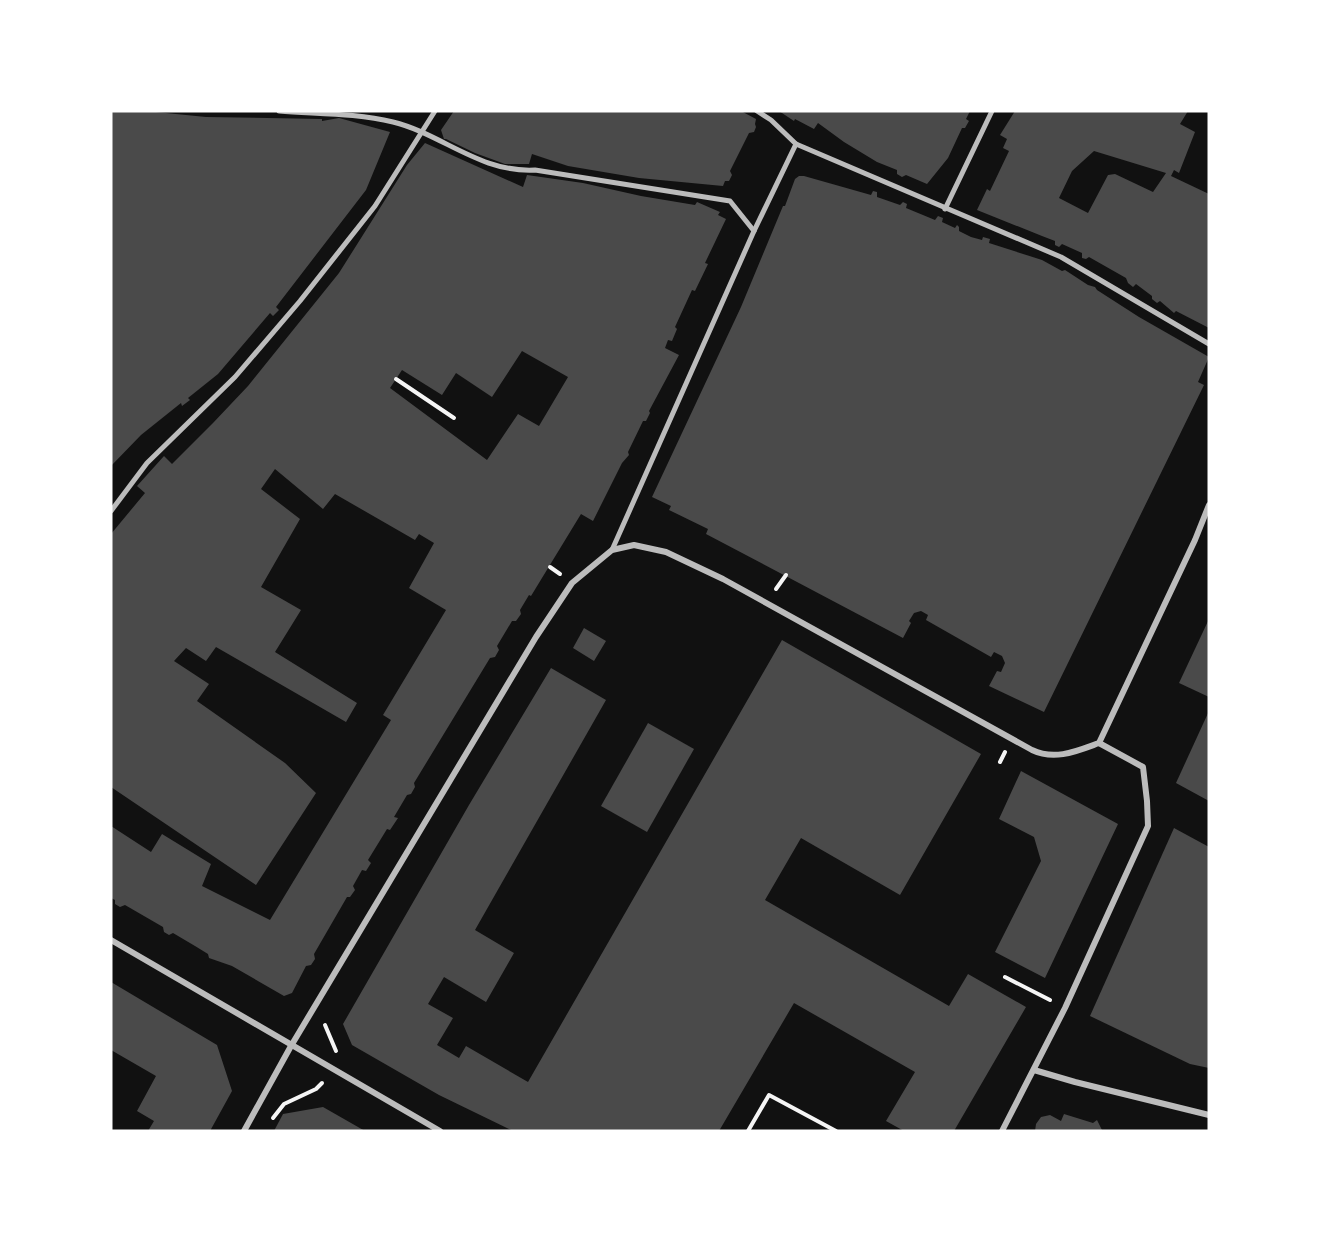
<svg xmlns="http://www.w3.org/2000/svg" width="1320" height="1242" font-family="'IBM Plex Sans',sans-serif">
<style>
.building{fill:#4a4a4a;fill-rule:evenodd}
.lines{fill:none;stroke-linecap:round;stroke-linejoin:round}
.path{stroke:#f5f5f5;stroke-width:4}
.pedestrian{stroke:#bcbcbc;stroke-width:5}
.minor{stroke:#bcbcbc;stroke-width:6}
</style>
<rect width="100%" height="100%" fill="#111"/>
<!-- building -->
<g class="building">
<path d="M111,111H146L206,117L322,119V121L339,118L390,132L366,190L276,307L279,310L273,316L270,313L218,374L188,398L190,400L182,406L181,403L141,435L111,466Z"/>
<path d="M454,111H741L756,119L755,124L756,127L754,132L749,133L730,171L732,175L729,181H725L723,186L639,178L568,166L532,154L529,164H505L475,153L446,139H444L441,130Z"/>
<path d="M779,111H970L966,119L969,121L965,128H962L948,158L927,184L906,175L902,177L897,174V170L877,162L844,142L818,123L814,129L795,119L794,121Z"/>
<path d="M1015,111H1188L1180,124L1195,132L1179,173L1174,170L1171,176L1209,194V328L1176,311L1174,313L1160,301L1157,303L1152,299V296L1136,284L1133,287L1128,283L1126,278L1089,257L1086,259L1082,258V253L1062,244L1059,247L1055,245V241L1042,236L977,210L987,189L990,191L1009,151L1003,148L1007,139L1000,135ZM1094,151L1166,173L1153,192L1115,174L1108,175L1088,213L1059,198L1072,171Z"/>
<path d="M425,143L523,187L527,175L583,183L641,196L695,205L697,202L720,212L718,215L726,219L705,263L708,264L695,291L692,290L675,327L677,329L672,341L668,340L665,348L679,355L649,411L650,413L646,421H643L628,452L629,455L622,463L593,521L581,514L531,596L529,595L520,610L521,614L516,621H512L497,646L499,650L495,657L490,658L414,783L415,787L411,794L407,795L394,817L398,818L390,830L387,829L368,860L371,863L366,871L362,870L353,886L355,890L350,897H347L314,954L315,959L311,965L306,966L292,993L284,996L232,966L209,958L208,954L195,946L173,933L169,935L164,932L163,927L125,905L120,907L115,904V900L111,898V826L151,852L162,834L211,864L202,886L270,920L391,720L383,715L446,610L409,588L434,543L419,534L415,540L335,494L323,509L275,469L261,489L300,519L261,587L301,610L275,652L357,703L346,722L216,647L206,661L186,648L174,661L209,684L197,701L285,763L316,793L256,885L111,787V534L145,493L137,486L164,456L172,464L213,423L248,386L339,273L407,165ZM522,351L568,377L539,426L518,414L487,460L390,388L402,370L442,395L456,373L492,397Z"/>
<path d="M799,176H804L871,195L873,191L877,192V197L900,205L903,202L907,204L906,208L935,220L938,216L943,218L942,222L955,228L957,225L959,227V231L971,237L982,240L983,237L990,239L989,243L1042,260L1062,271L1065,270L1088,285L1095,287L1097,290L1139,317L1209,357L1198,382L1204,385L1044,712L989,686L997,671L1001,672L1005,663L1002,656L994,652L991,657L926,620L928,615L921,611L914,613L909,621L911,623L903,638L706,534L708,529L669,510L671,506L652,497L741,307L783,206H785L795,179Z"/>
<path d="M1209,619V697L1179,683Z"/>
<path d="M584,628L606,641L594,661L573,648Z"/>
<path d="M782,640L981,754L900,895L801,838L765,900L949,1006L968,974L1026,1007L954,1131H904L886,1121L915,1072L794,1003L719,1131H513L439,1095L352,1045L343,1024L469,805L551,668L606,700L475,930L514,953L486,1002L444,977L428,1004L453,1018L437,1045L459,1058L466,1046L528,1082Z"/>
<path d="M1209,711V801L1176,783Z"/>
<path d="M648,723L694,749L647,832L601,806Z"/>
<path d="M1021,771L1118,824L1045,978L995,952L1041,861L1034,837L999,819Z"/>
<path d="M1174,828L1209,847V1068L1190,1064L1090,1016Z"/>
<path d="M111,982L217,1045L232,1091L210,1131H148L154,1121L137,1111L156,1076L111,1050Z"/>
<path d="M323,1107L365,1131H274L283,1114Z"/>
<path d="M1064,1114L1093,1123L1097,1120L1102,1130L1035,1131L1036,1124L1041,1117L1050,1115L1061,1121Z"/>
</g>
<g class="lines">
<!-- path -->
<g class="path">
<path d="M396,379L454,418"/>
<path d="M550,567L560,574"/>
<path d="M776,589L786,575"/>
<path d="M1000,762L1005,752"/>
<path d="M1005,977L1050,1000"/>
<path d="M325,1025L336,1051"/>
<path d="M273,1118L284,1104L316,1089L322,1083"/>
<path d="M748,1131L769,1095L836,1131"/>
</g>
<!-- pedestrian -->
<g class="pedestrian">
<path d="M279,111C317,114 356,113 393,122C442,134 480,173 535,170L730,201L754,231"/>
<path d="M757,111L771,120L796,144L1061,257L1209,344"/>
<path d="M945,209L992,111"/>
<path d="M111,511L147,463L235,377L300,301L375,206L435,111"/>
<path d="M612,550L754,231L796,144"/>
</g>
<!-- minor -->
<g class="minor">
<path d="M111,940L440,1131"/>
<path d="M1034,1070L1075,1082L1209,1115"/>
<path d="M244,1131L291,1046L536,637L572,583L612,550L634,545L666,552L723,579L1032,750C1055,761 1077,751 1099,743L1195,540L1209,505"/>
<path d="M1002,1131L1065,1008L1148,826L1147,801L1143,767L1099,743"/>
</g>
</g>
<!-- border -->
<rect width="1320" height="1242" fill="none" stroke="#ffffff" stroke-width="225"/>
</svg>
